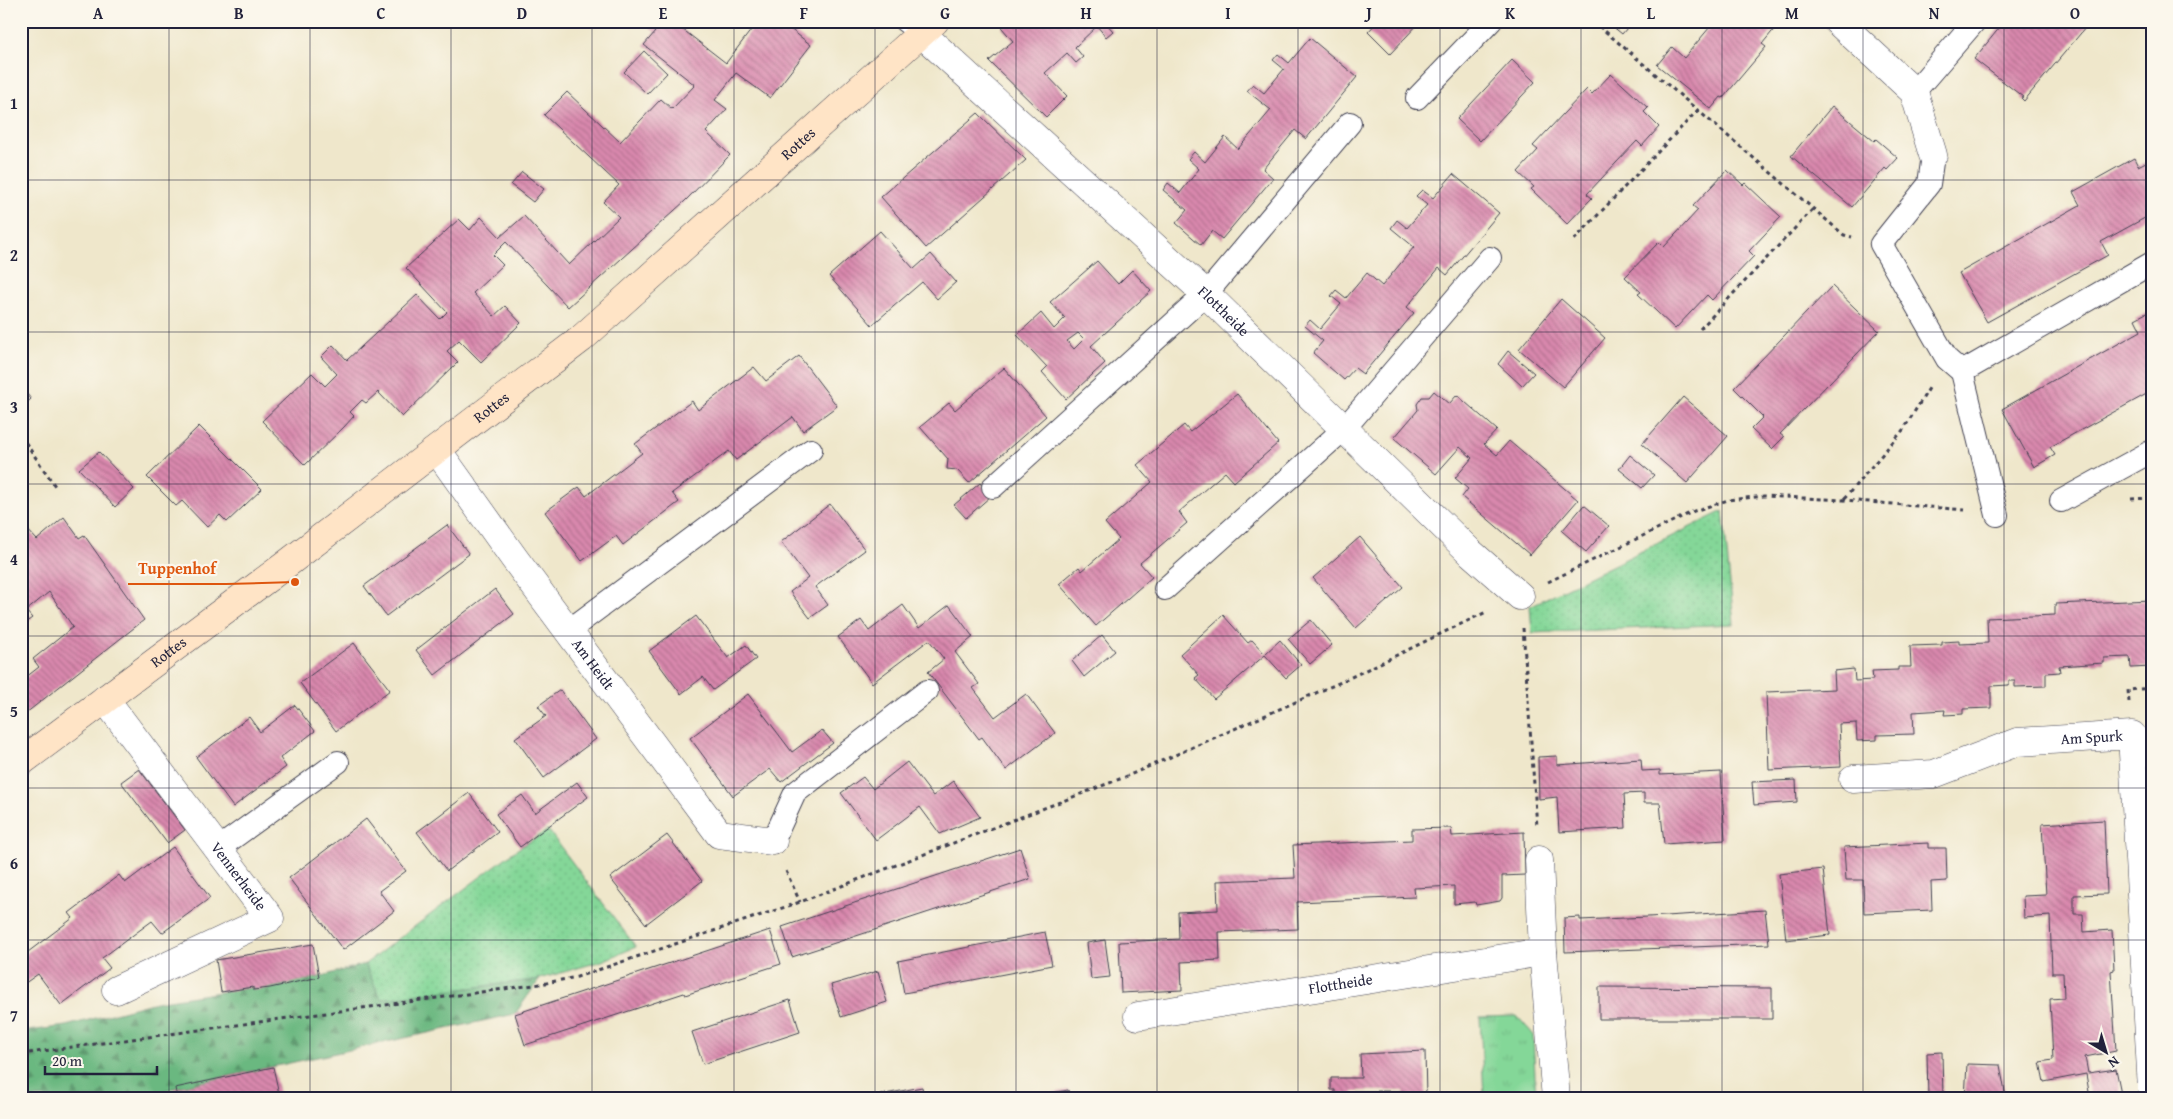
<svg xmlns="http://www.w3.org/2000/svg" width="2173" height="1119" font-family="'Gentium Book Plus',serif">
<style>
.grass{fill:url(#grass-tufts);stroke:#537c6a}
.forest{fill:url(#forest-firs);stroke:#466d5e}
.park{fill:url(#park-dots);stroke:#537c6a}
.building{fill:url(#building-back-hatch);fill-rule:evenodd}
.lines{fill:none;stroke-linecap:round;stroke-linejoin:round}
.lane-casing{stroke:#414051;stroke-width:24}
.street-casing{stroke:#414051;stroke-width:29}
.secondary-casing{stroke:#414051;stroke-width:29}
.path{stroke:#414051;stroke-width:3;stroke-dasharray:4 4;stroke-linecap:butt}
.lane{stroke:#fff;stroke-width:22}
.street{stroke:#fff;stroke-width:28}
.secondary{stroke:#ffe4c6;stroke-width:28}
.grid{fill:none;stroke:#22223b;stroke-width:1;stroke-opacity:0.55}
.labels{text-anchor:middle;stroke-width:4.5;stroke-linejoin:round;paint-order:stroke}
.street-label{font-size:15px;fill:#22223b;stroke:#fbf7ec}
.leader{fill:none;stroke:#de560e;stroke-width:2}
.callout-dot{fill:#de560e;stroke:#fbf7ec;stroke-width:2}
.callout-label{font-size:16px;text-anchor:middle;font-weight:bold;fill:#de560e;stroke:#fbf7ec;stroke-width:4.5;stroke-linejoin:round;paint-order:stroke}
.neatline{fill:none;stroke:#22223b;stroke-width:2}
.grid-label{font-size:16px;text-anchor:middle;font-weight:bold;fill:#22223b}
</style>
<defs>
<pattern id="grass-tufts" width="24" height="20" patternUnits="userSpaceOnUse" patternTransform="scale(1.25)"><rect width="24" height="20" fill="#84d798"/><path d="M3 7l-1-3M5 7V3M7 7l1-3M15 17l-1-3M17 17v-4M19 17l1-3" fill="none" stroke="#72b884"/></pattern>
<pattern id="forest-firs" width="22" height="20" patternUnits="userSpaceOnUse" patternTransform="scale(1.25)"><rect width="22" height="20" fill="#6bb880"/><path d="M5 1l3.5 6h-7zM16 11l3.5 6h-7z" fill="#58956a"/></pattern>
<pattern id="park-dots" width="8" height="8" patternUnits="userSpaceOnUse" patternTransform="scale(1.25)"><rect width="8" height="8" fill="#84d798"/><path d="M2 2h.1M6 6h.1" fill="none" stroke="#72b884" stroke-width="1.8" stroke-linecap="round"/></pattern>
<pattern id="building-back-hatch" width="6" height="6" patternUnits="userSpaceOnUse" patternTransform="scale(1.25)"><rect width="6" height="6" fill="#d988ad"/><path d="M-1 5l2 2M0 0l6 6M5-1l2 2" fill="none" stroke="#b06f8e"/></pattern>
</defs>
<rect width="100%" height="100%" fill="#fbf7ec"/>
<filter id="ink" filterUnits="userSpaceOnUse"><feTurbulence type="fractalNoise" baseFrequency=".02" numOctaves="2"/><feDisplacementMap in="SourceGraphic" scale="10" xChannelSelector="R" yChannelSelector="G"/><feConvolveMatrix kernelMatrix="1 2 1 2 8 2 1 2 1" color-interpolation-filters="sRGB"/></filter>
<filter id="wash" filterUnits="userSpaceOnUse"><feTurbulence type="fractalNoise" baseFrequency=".0096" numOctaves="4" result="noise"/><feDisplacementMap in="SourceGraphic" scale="20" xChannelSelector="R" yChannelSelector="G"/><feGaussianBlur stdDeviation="1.12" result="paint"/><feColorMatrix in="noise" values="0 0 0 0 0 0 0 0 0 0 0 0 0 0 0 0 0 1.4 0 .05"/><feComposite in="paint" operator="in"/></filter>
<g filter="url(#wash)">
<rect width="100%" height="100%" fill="#efe7cb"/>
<!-- grass -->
<path class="grass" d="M1517,1016L1533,1034L1536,1098H1484L1480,1017Z"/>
<!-- forest -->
<path class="forest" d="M365,964L381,999L540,979L515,1014L129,1098H21V1032L66,1026L156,1002L253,987V990L286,985V983L319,977Z"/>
<!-- park -->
<g class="park">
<path d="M1723,511L1734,624L1532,633L1530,606Z"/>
<path d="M548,830L636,947L602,961L540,979L381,999L365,964L516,850Z"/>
</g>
<g id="blocks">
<!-- building -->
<g class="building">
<path d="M641,21H680L677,25L726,63L758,21H780L811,45L770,98L736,73L715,100L727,109L706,132L730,155L685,201L568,307L506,242L493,255L503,265L473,293L494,316L505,306L521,323L481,362L459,340L447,351L458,362L402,417L378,392L366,403L362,400L350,412L354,416L344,427L305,465L262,421L312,373L325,386L337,374L321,357L333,345L347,360L417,295L440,319L447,312L406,268L459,219L470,230L481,217L500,237L524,216L569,265L619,217L603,202L619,185L544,115L567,92L620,142L661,99L672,109L695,85L644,45L655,32Z"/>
<path d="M1009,21H1104L1113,31L1106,37L1097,26L1075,47L1083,57L1076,63L1067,53L1045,73L1067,96L1046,117L989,61L1013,41L1002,28Z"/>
<path d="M1378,21H1421L1390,54L1368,32Z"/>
<path d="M1606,21H1633L1622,34Z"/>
<path d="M1715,21H1781L1762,44L1766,47L1723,98L1721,97L1711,109L1657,65L1672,47L1684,58Z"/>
<path d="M2005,21H2091L2024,101L2021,98L2023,97L1974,59Z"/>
<path d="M1310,38L1357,77L1306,139L1295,130L1263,169L1273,178L1222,239L1212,231L1201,245L1176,223L1187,210L1163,190L1168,183L1180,193L1199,169L1188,159L1194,152L1205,162L1225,137L1238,149L1271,110L1247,91L1253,84L1264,93L1284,69L1273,60L1278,54L1289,63Z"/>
<path d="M644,51L667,73L647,94L624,72Z"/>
<path d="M1512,60L1535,82L1480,141L1457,119Z"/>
<path d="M1611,74L1648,108L1644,112L1659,127L1642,146L1637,141L1616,163L1587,194L1592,198L1567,224L1531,189L1534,187L1518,172L1538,150L1533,146L1564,113L1587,89L1592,94Z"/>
<path d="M1832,106L1874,141L1876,139L1898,158L1887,170L1885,168L1852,207L1791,156Z"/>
<path d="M978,113L1026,160L926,248L881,197Z"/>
<path d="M2134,158L2138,166L2152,159V214L2101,242L2108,255L1987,322L1959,273L2080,205L2073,192Z"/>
<path d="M1727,170L1743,185L1745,183L1781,217L1749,251L1754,256L1712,300L1707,295L1675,329L1638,294L1641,292L1625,277L1659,242L1664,247L1698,210L1693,206Z"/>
<path d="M522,172L544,189L533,202L511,185Z"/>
<path d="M1453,174L1499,213L1447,275L1439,268L1407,307L1414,313L1363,374L1355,368L1344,380L1313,353L1323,341L1305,326L1310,320L1320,329L1341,304L1331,296L1336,290L1346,298L1367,273L1382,286L1414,247L1391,228L1397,220L1407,228L1427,205L1416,196L1422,190L1433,198Z"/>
<path d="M880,231L914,269L931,254L956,282L937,299L922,282L872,325L829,276Z"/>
<path d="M1097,261L1118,284L1132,270L1151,291L1091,346L1105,363L1066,399L1042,372L1047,367L1017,335L1041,313L1054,329L1065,318L1050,302ZM1078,333L1084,339L1074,349L1067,341Z"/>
<path d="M1832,286L1879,331L1780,434L1784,437L1772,449L1751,429L1763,417L1734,388Z"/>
<path d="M1561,299L1605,338L1563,387L1519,349Z"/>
<path d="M2152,310V391L2050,447L2055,455L2034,467L2002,409L2141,331L2135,319Z"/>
<path d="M1508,351L1534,373L1522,386L1498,364Z"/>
<path d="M799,356L837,406L803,431L793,417L736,460L729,451L672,493L679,502L623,545L616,536L582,561L545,512L579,487L586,496L642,453L635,444L692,401L698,410L754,367L766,381Z"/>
<path d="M1004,368L1046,416L969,483L957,470L947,469L948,459L920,427L949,403L955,410Z"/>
<path d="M22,388L31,399L21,408V389Z"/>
<path d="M1434,391L1449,404L1457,395L1497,430L1484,444L1497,455L1509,441L1578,500L1530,555L1462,497L1468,489L1455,478L1472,458L1460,447L1436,474L1394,438L1418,410L1417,404L1422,397H1429Z"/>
<path d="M1237,394L1278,443L1234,482L1225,472L1179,512L1187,523L1140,563L1152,577L1096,626L1059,584L1079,567L1082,571L1119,539L1105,523L1152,482L1137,465L1184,425L1190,432Z"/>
<path d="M1683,397L1728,436L1687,483L1642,444Z"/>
<path d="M199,426L262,489L227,522L220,515L207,527L182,501L176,506L147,477Z"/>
<path d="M99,452L134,489L115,507L79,469Z"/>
<path d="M1630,455L1654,475L1642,488L1619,469Z"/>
<path d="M980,483L991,496L966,518L954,505Z"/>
<path d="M830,504L865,550L815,587L828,605L810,618L790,592L808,578L781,542Z"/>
<path d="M1584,505L1609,526L1586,552L1562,531Z"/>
<path d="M64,517L79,538L84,535L144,620L21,717V681L39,667L33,659L73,627L49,592L26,611L32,618L21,626V532L26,528L37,540Z"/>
<path d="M447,525L469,554L386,616L364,586Z"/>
<path d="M1360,537L1403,587L1356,628L1313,578Z"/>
<path d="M495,589L514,614L435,675L416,650Z"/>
<path d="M2152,600V667L2131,668L2130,657L2104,658V663L2059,666L2060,672L2046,673V686L2015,687V681H2009V685L1991,686V708L1963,709V714L1944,715L1945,710L1913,712L1914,734L1877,735V740L1857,741L1856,723L1839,724L1841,767L1769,770L1766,692L1835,689L1834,671L1854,669L1855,681L1873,680L1872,671L1898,670V667H1911L1910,646L1942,645V642L1959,641V644L1988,643L1987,618L2055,615V604Z"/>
<path d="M903,605L919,628L949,605L973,637L955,652L979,684L973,688L995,717L1026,694L1055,733L1006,770L982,737L979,739L928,672L944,659L929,640L872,683L838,637L861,620L869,631Z"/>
<path d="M1223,615L1248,643L1252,640L1265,654L1280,640L1301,665L1286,678L1265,655L1214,699L1195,678L1199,675L1180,654Z"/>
<path d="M696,616L728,658L746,645L756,659L713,690L703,677L681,694L649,651Z"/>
<path d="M1311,620L1332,645L1310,664L1288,639Z"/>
<path d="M1102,635L1115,651L1084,677L1072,661Z"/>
<path d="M354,643L390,690L336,731L300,683Z"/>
<path d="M560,690L596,739L544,778L515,738L546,716L538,706Z"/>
<path d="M748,694L792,752L822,730L833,743L781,782L770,769L733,796L690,738Z"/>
<path d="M295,705L315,731L280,758L286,767L233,807L196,757L249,717L260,732Z"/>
<path d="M1557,756V765L1641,759L1642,771L1660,770V775L1721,772L1725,840L1664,844L1660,803H1644V793L1624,794L1626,828L1559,832L1557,797L1539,799L1538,757Z"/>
<path d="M907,762L933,796L953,781L980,817L940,834L920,807L876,840L841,793L863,777L873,789Z"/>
<path d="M139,769L185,830L167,843L121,782Z"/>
<path d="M1796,780L1797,802L1754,805L1752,782Z"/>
<path d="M577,782L588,797L520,847L496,814L522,795L535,813Z"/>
<path d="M469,793L498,832L447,871L417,832Z"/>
<path d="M366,819L406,871L379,891L394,911L343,950L289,878Z"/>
<path d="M2104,820L2107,894L2074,895V914H2083L2084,932L2112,930L2114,970L2111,971L2116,1051L2085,1057L2088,1073L2116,1069L2122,1098H2090L2086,1074L2044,1082L2040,1062L2053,1060L2050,999L2064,998L2063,973H2052L2050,916L2024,918L2023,896L2046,895L2042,824Z"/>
<path d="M1451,828L1452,836L1524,832L1525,875L1502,876V898L1500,901L1476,905L1475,902L1454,904V886L1414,888L1415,897L1297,902L1298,929L1219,932L1220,960L1181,962L1182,990L1121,993L1119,942L1179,939L1178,912L1218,910L1217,881L1295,878L1293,845L1412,840V829Z"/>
<path d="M667,835L702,881L646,924L610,878Z"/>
<path d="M1929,843V848H1946L1947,881L1931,882L1932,910L1864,913L1863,880H1846L1844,847Z"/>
<path d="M173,847L210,898L162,933L152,921L102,958L110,968L61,1005L38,974L21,986V952L24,955L73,918L69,913L119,875L125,883Z"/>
<path d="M1020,848L1030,879L792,957L782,927Z"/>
<path d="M1823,869L1830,935L1786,940L1779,874Z"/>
<path d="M1765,910L1769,944L1565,952L1564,918L1580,917V920L1648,917Z"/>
<path d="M770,930L781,964L685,995L684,993L525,1045L515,1014Z"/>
<path d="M1045,932L1052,965L904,993L898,961Z"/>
<path d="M1105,940L1110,977L1091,979L1087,943Z"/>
<path d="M313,944L319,977L270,988L253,990V987L221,992L216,960Z"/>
<path d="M878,971L887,1002L841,1017L831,985Z"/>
<path d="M1599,987L1772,988V1019H1599Z"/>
<path d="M790,1000L800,1032L703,1064L692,1032Z"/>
<path d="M1425,1051L1426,1098H1404V1091H1353V1098H1335V1090H1331V1078H1361L1360,1054Z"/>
<path d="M1942,1052L1943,1098H1928L1927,1053Z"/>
<path d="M1967,1064L2000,1065L2006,1098H1965Z"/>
<path d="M273,1067L280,1098H177L175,1088Z"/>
<path d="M922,1087L924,1098H869V1097Z"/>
<path d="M1068,1090L1070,1098H1031V1097Z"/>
</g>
</g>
</g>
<g filter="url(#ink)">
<use href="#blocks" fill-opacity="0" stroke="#414051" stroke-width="1"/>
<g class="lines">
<!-- lane casing -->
<g class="lane-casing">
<g id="lane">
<path d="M905,21L921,33"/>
<path d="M1914,92L1975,21"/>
<path d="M1417,98L1491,21"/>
<path d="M1933,155L1929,184L1881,244L1947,359L1962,372L2152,263"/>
<path d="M1962,372L1997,515"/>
<path d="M993,487L1206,294L1350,123"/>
<path d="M2061,501L2152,451"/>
<path d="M1165,589L1344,429L1490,258"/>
<path d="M568,631L811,450"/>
<path d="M773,841L795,793L927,691"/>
<path d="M219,848L338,762"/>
</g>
</g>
<!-- street casing -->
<g class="street-casing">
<g id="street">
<path d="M1837,21L1914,92L1933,155"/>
<path id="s1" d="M921,33L1206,294L1471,553L1520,596"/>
<path id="s2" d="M437,450L514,558L719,834L773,841"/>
<path id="s3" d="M105,699L270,918L116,990"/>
<path id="s4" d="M1853,779L1934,774L2017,742L2132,735L2152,1089"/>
<path d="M1539,860L1543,952L1556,1098"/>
<path id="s5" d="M1138,1016L1543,952"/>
</g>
</g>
<!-- secondary casing -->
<g class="secondary-casing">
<g id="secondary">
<path id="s6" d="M21,762L284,566L581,339L935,21"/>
</g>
</g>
<!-- path -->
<g class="path">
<path d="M1593,21L1844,235L1852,237"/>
<path d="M1574,240L1698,110"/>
<path d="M1700,329L1813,209"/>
<path d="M21,436L55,486"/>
<path d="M1844,499L1903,430L1931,385"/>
<path d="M2131,499L2152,498"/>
<path d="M1548,582L1694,511L1728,500L1764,496L1844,500L1965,510"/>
<path d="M1523,628L1537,827"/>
<path d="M2129,702L2128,690L2152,688"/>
<path d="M786,871L800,902"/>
<path d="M21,1054L541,984L577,977L800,902L1125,777L1341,682L1486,612"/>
</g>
<!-- lane -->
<use href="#lane" class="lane"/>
<!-- street -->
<use href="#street" class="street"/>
<!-- secondary -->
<use href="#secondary" class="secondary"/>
</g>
</g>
<!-- grid -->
<path class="grid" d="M169,21V1098M310,21V1098M451,21V1098M592,21V1098M734,21V1098M875,21V1098M1016,21V1098M1157,21V1098M1298,21V1098M1440,21V1098M1581,21V1098M1722,21V1098M1863,21V1098M2004,21V1098M21,180H2152M21,332H2152M21,484H2152M21,636H2152M21,788H2152M21,940H2152"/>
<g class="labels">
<!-- street labels -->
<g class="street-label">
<text dy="5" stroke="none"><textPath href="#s6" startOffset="994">Rottes</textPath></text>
<text dy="5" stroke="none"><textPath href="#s1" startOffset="411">Flottheide</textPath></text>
<text dy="5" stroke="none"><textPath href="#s6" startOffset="589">Rottes</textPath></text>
<text dy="5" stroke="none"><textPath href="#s6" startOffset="184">Rottes</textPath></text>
<text dy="5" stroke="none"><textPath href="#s2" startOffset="265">Am Heidt</textPath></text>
<text dy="5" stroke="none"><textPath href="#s4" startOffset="245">Am Spurk</textPath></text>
<text dy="5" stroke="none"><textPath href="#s3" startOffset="222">Vennerheide</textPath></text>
<text dy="5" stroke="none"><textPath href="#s5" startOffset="205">Flottheide</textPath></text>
</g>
</g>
<!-- callouts -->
<path class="leader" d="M295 582L226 584H128"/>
<circle class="callout-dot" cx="295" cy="582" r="5"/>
<g class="callout-label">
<text x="177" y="574">Tuppenhof</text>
</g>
<!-- margin -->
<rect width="2173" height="1119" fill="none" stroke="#fbf7ec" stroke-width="55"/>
<!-- north arrow -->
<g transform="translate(2106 1052) rotate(142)" stroke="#fbf7ec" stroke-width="4" paint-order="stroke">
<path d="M0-4L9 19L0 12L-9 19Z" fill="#22223b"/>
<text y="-8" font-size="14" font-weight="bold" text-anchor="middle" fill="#22223b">N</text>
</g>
<!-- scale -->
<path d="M45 1066v8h112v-8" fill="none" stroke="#22223b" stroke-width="2.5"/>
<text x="52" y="1066" font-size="15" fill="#22223b" stroke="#fbf7ec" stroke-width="4" paint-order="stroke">20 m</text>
<rect x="28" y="28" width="2118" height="1064" class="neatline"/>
<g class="grid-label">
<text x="98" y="19">A</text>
<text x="239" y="19">B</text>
<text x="381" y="19">C</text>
<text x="522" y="19">D</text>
<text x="663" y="19">E</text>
<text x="804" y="19">F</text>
<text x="945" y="19">G</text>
<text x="1086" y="19">H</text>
<text x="1228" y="19">I</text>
<text x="1369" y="19">J</text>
<text x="1510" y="19">K</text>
<text x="1651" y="19">L</text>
<text x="1792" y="19">M</text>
<text x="1934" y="19">N</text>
<text x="2075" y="19">O</text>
<text x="14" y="109">1</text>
<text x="14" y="261">2</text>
<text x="14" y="413">3</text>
<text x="14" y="565">4</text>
<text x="14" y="717">5</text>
<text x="14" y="869">6</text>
<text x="14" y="1021">7</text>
</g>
</svg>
